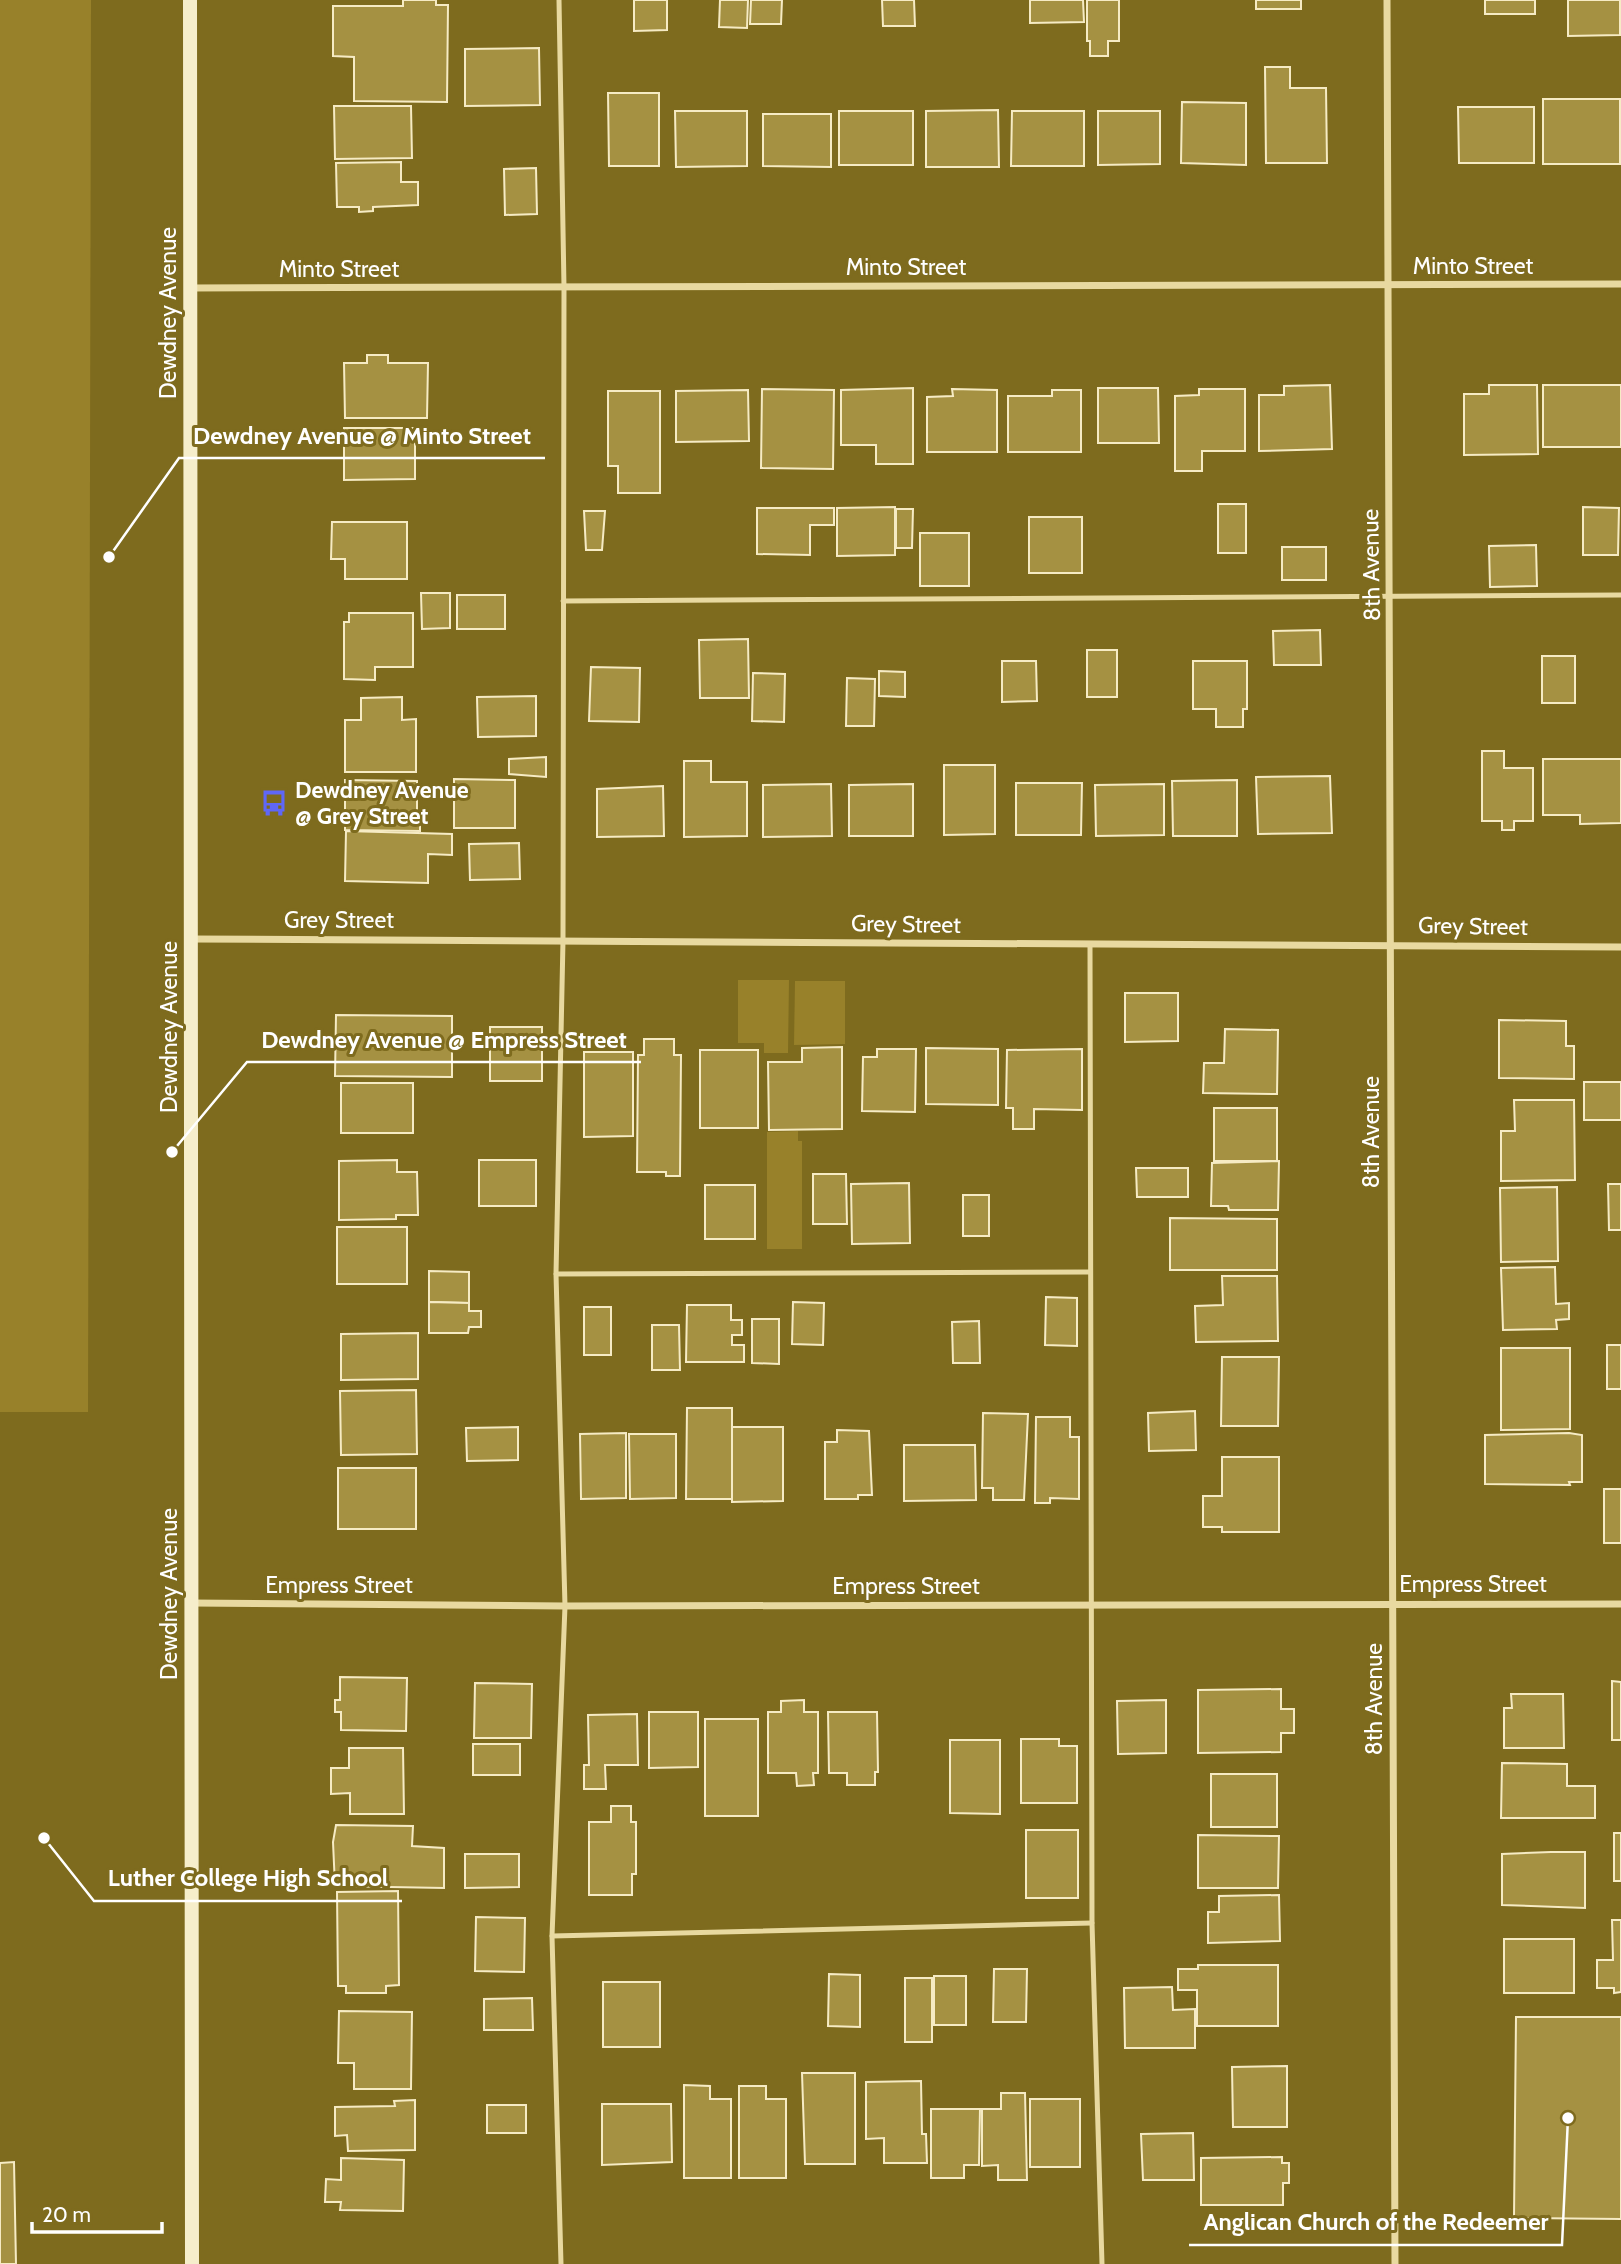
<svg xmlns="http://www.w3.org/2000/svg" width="1621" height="2264" font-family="Cabin,sans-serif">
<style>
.green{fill:#98812a}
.building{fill:#a59142;stroke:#f6ebc4;stroke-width:2}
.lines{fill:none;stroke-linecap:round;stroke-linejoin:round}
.lane{stroke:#e8d9a0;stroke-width:5}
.street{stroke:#e8d9a0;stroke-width:7}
.secondary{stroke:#f6eecb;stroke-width:14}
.labels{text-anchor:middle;stroke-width:6;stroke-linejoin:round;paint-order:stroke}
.street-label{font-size:23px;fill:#fff;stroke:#7e6b1e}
.poi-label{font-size:23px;font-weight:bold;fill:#fff;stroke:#7e6b1e;text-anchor:start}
.leader{fill:none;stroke:#fff;stroke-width:2.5}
.callout-dot{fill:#fff;stroke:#7e6b1e;stroke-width:2.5}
.callout-label{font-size:24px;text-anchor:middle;font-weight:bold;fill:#fff;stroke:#7e6b1e;stroke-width:6;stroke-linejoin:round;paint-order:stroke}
</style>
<rect width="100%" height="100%" fill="#7e6b1e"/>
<!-- green -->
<g class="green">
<path d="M0,0H91L88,1412H0Z"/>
<path d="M738,980H789L788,1053H764V1043H738Z"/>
<path d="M795,981H845V1044L794,1045Z"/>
<path d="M798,1131V1141H802V1249H767V1132Z"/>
</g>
<!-- building -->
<g class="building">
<path d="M403,0H436V5H448L447,102L354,101V57L333,56V6H403Z"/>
<path d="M634,0H667V30L634,31Z"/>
<path d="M720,0H748L747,28L719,27Z"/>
<path d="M751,0H782L781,24H750Z"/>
<path d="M882,0H914L915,26H883Z"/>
<path d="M1030,0H1083L1084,22L1030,23Z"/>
<path d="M1087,0H1119V41H1108V56H1090V41H1087Z"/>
<rect x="1256" y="0" width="45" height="9"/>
<rect x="1485" y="0" width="50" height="14"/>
<path d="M1568,0H1620V35L1568,36Z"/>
<path d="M539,48L540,105L465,106V49Z"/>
<path d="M1265,67H1290V88H1326L1327,163H1266Z"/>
<path d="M608,93H659V166H609Z"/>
<rect x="1543" y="99" width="77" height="65"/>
<path d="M1182,102L1246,103V165L1181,163Z"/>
<path d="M334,106H411L412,158L335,159Z"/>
<path d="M1458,107H1534V163H1459Z"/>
<path d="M998,110L999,167H926V111Z"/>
<path d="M675,111H747V166L676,167Z"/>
<rect x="839" y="111" width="74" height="54"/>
<path d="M1012,111H1084V166H1011Z"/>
<path d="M1098,111H1160V164L1098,165Z"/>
<path d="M763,114H831V167L763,166Z"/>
<path d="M401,162V182H418V205L373,207V211L359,212V207H337L336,163Z"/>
<path d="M536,168L537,214L505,215L504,169Z"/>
<path d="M367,355H388V363H428L427,418H345L344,363H367Z"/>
<path d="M1330,385L1332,449L1259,451V395H1284V386Z"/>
<path d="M1489,385H1537L1538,454L1464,455V394H1489Z"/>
<rect x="1543" y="385" width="78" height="62"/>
<path d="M913,388V464H876V445H841V390Z"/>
<path d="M1098,388H1158L1159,443H1098Z"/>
<path d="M762,389L834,390L833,469L761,468Z"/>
<path d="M952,389L997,390V452H927V397L953,396Z"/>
<path d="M1199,389H1245V451H1202V471H1175V396L1199,395Z"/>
<path d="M748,390L749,441L676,442V391Z"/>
<path d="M1052,390H1081V452H1008V396H1052Z"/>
<path d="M608,391H660V493H618V466H608Z"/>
<path d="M344,428H415V479L344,480Z"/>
<rect x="1218" y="504" width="28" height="49"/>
<path d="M895,507V555L837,556V508Z"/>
<path d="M1583,507L1619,508L1618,555H1583Z"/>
<path d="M757,508H834V525H810V555L757,554Z"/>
<path d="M896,509H913L912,548H896Z"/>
<path d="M584,511H605L602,550H586Z"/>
<rect x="1029" y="517" width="53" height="56"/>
<path d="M332,522H407V579H345V559H331Z"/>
<rect x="920" y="533" width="49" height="53"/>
<path d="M1536,545L1537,586L1490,587L1489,546Z"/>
<rect x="1282" y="547" width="44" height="33"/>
<path d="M421,593H450V628L422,629Z"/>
<rect x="457" y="595" width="48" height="34"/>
<path d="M349,613H413V667H375V680L344,679V622H349Z"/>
<path d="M1320,630L1321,665H1274L1273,631Z"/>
<path d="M748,639L749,698H700L699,640Z"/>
<rect x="1087" y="650" width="30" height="47"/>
<rect x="1542" y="656" width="33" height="47"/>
<path d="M1002,661H1036L1037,701L1002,702Z"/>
<path d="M1193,661H1247V709H1243V727H1216V709H1193Z"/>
<path d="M591,667L640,668L639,722L589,721Z"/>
<path d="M879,671L905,672V697L879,696Z"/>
<path d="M753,673L785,674L784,722L752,721Z"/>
<path d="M847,678L875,679L874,726H846Z"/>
<path d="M536,696V736L478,737L477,697Z"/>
<path d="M402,697V720L416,719V772H345V720H361V698Z"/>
<path d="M1482,751H1504V768H1533V821H1514V830H1502V821H1482Z"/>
<path d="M546,757V777L509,774V759Z"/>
<path d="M1543,759H1621V823L1580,824V815H1543Z"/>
<path d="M684,761H711V782H747V836L684,837Z"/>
<path d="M944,765H995V834L944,835Z"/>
<path d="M1330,776L1332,833L1258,834L1256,777Z"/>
<path d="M454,779L515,780V828H454Z"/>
<path d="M345,780L417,781V816H420V831L345,830Z"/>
<path d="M1237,780V836H1173L1172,781Z"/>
<path d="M1016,783H1082L1081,835H1016Z"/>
<path d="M831,784L832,836L763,837V785Z"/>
<path d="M913,784V836H849V785Z"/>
<path d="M1164,784V835L1096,836L1095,785Z"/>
<path d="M663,786L664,836L597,837V789Z"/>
<path d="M346,831L452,834V855L428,854V883L345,881Z"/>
<path d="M519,843L520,879L470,880L469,844Z"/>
<path d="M1125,993H1178V1041L1125,1042Z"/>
<path d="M336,1015L452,1016V1077L335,1076Z"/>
<path d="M1499,1020L1566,1021V1046H1574V1079L1499,1078Z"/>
<rect x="490" y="1027" width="52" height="54"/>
<path d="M1225,1029L1278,1030L1277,1094L1203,1093L1204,1063H1224Z"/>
<path d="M644,1039H674V1055H681L680,1176H666V1172H637L638,1055H644Z"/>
<path d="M842,1047V1129L769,1130L768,1062H802V1048Z"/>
<path d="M926,1048L998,1049V1105L926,1104Z"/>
<path d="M877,1049H916L915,1112L862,1111L863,1057H877Z"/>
<path d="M1082,1049V1110L1034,1109V1129H1013V1108H1006L1007,1050Z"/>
<rect x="700" y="1050" width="58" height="78"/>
<path d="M584,1052H633V1136L584,1137Z"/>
<rect x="1584" y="1082" width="37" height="38"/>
<rect x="341" y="1083" width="72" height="50"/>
<path d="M1514,1100H1574L1575,1180L1501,1181V1131H1515Z"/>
<rect x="1214" y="1108" width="63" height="53"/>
<path d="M397,1160V1172H417L418,1215H396V1219L339,1220V1161Z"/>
<rect x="479" y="1160" width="57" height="46"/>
<path d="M1279,1161L1278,1210H1229L1228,1206H1211L1212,1163Z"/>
<path d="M1136,1168H1188V1197H1137Z"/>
<path d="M813,1174H846L847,1224H813Z"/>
<path d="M909,1183L910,1243L852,1244L851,1184Z"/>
<path d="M1608,1184H1621V1230H1609Z"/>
<rect x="705" y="1185" width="50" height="54"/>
<path d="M1557,1187L1558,1261L1501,1262L1500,1188Z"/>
<rect x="963" y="1195" width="26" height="41"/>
<path d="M1170,1218L1277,1219V1270H1170Z"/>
<rect x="337" y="1227" width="70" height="57"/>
<path d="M1555,1267L1556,1304L1569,1303V1319L1556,1320L1557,1329L1503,1330L1501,1268Z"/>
<path d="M429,1271L469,1272V1303L429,1302Z"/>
<path d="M1222,1276H1277L1278,1341L1196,1342L1195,1306L1223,1305Z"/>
<path d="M1046,1297L1077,1298V1346L1045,1345Z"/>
<path d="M429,1302L469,1303V1311H481V1327H469L468,1333H429Z"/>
<path d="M793,1302L824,1303L823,1345L792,1344Z"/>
<path d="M687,1305H731V1320H742V1335H732V1345H744V1362H686Z"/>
<rect x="584" y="1307" width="27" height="48"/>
<path d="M752,1319H779V1364L752,1363Z"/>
<path d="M979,1321L980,1363H953L952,1322Z"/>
<path d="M652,1325H679L680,1370H652Z"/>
<path d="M418,1333V1379L341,1380V1334Z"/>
<rect x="1607" y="1345" width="14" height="44"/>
<path d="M1501,1348H1570V1429L1501,1430Z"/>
<path d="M1222,1357H1279L1278,1426H1221Z"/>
<path d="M416,1390L417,1454L341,1455L340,1391Z"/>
<path d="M687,1408H732V1499H686Z"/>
<path d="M1195,1411L1196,1450L1149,1451L1148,1413Z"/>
<path d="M983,1413L1028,1414L1024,1500H993V1488H982Z"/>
<path d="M1036,1417H1070V1437H1079V1499L1050,1498V1503H1035Z"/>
<path d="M518,1427V1460L467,1461L466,1428Z"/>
<path d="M732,1427H783V1501L732,1502Z"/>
<path d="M837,1430L869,1431L872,1495H858V1499H825V1442H837Z"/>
<path d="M626,1433V1498L581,1499L580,1434Z"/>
<path d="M1569,1433L1582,1435V1482H1569L1570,1485L1485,1484V1435Z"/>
<path d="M629,1434H676V1498L630,1499Z"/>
<path d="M904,1445H975L976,1500L904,1501Z"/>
<path d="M1222,1457H1279V1532H1222V1527H1203V1496H1222Z"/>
<rect x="338" y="1468" width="78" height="61"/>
<rect x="1604" y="1489" width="17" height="54"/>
<path d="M340,1677L407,1678L406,1731L341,1730V1712H335V1700H340Z"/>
<path d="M1612,1681L1621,1682V1740H1612Z"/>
<path d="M475,1683L532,1684L531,1738H474Z"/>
<path d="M1281,1689V1709H1294V1733H1281V1752L1198,1753V1690Z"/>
<path d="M1511,1694H1563L1564,1748H1504V1708H1512Z"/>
<path d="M804,1700V1712H818V1773H813L814,1785L797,1786L796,1773H768V1712H781V1701Z"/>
<path d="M1166,1700V1753L1118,1754L1117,1701Z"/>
<path d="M649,1712H698V1767L649,1768Z"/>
<path d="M828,1712H877L878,1772H875V1785H847V1773H829Z"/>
<path d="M637,1714L638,1765H605L606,1789H584V1765H589L588,1715Z"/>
<rect x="705" y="1719" width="53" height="97"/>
<path d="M1021,1739H1059V1746H1077V1803H1021Z"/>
<path d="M950,1740H1000V1814L950,1813Z"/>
<rect x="473" y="1744" width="47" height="31"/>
<path d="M349,1748H403L404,1814H350V1793L331,1794V1768H349Z"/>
<path d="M1502,1763L1567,1764V1786H1595V1818H1501Z"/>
<rect x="1211" y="1774" width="66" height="53"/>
<path d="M611,1806H631V1822H636V1874H632V1895H589V1822H611Z"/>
<path d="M336,1825L413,1826L412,1846L444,1848V1888L335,1886L333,1842Z"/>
<rect x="1026" y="1830" width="52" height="68"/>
<rect x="1614" y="1833" width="7" height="48"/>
<path d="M1198,1835L1279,1836L1278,1888H1198Z"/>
<path d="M1551,1852H1585V1908L1502,1905V1854Z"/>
<path d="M465,1854H519V1887L465,1888Z"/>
<path d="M398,1891L399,1985L386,1986V1993H346V1986H338L337,1892Z"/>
<path d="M1279,1895L1280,1941L1208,1943V1912H1219V1896Z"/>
<path d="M476,1917L525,1918L524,1972L475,1971Z"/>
<path d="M1612,1920H1621V1992L1614,1993V1988H1597V1960H1613Z"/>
<rect x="1504" y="1939" width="70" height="54"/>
<path d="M1198,1965H1278V2026H1197V1990H1178V1969H1198Z"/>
<path d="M994,1969H1027L1026,2022H993Z"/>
<path d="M829,1974L860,1975V2027L828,2026Z"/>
<rect x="934" y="1976" width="32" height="49"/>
<rect x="905" y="1978" width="27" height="64"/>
<rect x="603" y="1982" width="57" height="65"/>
<path d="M1172,1987L1173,2010L1195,2009V2048H1125L1124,1988Z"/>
<path d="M532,1998L533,2030H484V1999Z"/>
<path d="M339,2011L412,2012L411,2089H354V2063H338Z"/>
<path d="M1516,2017H1621V2219L1514,2218Z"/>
<path d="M1287,2066V2127H1233L1232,2067Z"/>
<path d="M802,2073H855V2164H805Z"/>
<path d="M921,2081L922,2134H926L927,2163H884V2138L866,2139V2082Z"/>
<path d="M684,2085L710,2086V2099H731V2178H684Z"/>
<path d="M739,2086H766V2099H786V2178H739Z"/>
<path d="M1001,2093H1025L1027,2180H998V2165L982,2166V2109H1001Z"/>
<rect x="1030" y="2099" width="50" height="68"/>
<path d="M415,2100V2150L348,2151L347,2135L335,2136V2107L395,2106L394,2101Z"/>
<path d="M602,2104H671L672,2162L602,2165Z"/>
<rect x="487" y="2105" width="39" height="28"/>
<path d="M931,2109H980L979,2165H964V2178H931Z"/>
<path d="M1193,2133L1194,2180H1143L1141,2134Z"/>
<path d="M1282,2157V2163H1289V2183H1283V2205H1201V2158Z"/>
<path d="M341,2158L404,2160L403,2211L340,2210L341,2202H325L326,2179L341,2180Z"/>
<path d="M14,2162L16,2264H0V2163Z"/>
</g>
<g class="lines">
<!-- lane -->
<g class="lane">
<path d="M559,0L564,287L563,940L556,1274L565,1606L552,1936L561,2264"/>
<path d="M563,601L1621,595"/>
<path d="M1090,946L1092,1923L1102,2264"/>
<path d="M556,1274L1089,1272"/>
<path d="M552,1936L1092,1923"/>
</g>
<!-- street -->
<g class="street">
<path d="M1387,0L1395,2264"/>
<path d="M191,288L1621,284"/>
<path d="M191,939L1621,947"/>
<path d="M191,1603L565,1606L1621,1604"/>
</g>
<!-- secondary -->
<path class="secondary" d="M190,0L192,2264"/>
</g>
<!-- icons -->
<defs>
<g id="bus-bare" transform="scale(2.1)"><path d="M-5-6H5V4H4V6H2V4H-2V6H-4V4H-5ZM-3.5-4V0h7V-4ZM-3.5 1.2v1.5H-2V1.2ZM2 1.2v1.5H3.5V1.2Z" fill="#5f67f7" stroke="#7e6b1e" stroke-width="2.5" paint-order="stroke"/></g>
</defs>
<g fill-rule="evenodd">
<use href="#bus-bare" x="274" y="803"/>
</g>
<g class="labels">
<!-- street labels -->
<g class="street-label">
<text x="1473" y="274">Minto Street</text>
<text x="906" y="275">Minto Street</text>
<text x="339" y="277">Minto Street</text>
<text transform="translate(168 313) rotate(-90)" y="8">Dewdney Avenue</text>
<text transform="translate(1371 565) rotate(-91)" y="8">8th Avenue</text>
<text x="339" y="928">Grey Street</text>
<text transform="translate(906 924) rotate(1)" y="8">Grey Street</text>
<text transform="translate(1473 926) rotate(1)" y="8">Grey Street</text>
<text transform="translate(169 1027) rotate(-90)" y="8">Dewdney Avenue</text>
<text transform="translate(1371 1132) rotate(-90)" y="8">8th Avenue</text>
<text x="1473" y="1592">Empress Street</text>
<text x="339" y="1593">Empress Street</text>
<text x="906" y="1594">Empress Street</text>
<text transform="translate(169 1594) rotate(-90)" y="8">Dewdney Avenue</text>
<text transform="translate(1374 1699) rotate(-90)" y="8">8th Avenue</text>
</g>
<!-- poi labels -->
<g class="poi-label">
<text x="295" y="798">Dewdney Avenue<tspan x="295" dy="26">@ Grey Street</tspan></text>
</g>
</g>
<!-- callouts -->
<path class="leader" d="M109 557L179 458H545M172 1152L247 1062H641M44 1838L94 1901H402M1568 2118L1562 2245H1189"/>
<g class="callout-dot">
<circle cx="109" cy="557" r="7"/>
<circle cx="172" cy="1152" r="7"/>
<circle cx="44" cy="1838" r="7"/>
<circle cx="1568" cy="2118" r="7"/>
</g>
<g class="callout-label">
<text x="362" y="444">Dewdney Avenue @ Minto Street</text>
<text x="444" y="1048">Dewdney Avenue @ Empress Street</text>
<text x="248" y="1886">Luther College High School</text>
<text x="1376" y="2230">Anglican Church of the Redeemer</text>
</g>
<!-- scale -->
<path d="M32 2222v10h130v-10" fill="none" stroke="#ffffff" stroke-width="3.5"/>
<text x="42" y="2222" font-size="21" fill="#ffffff" stroke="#7e6b1e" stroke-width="5" paint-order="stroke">20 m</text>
</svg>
